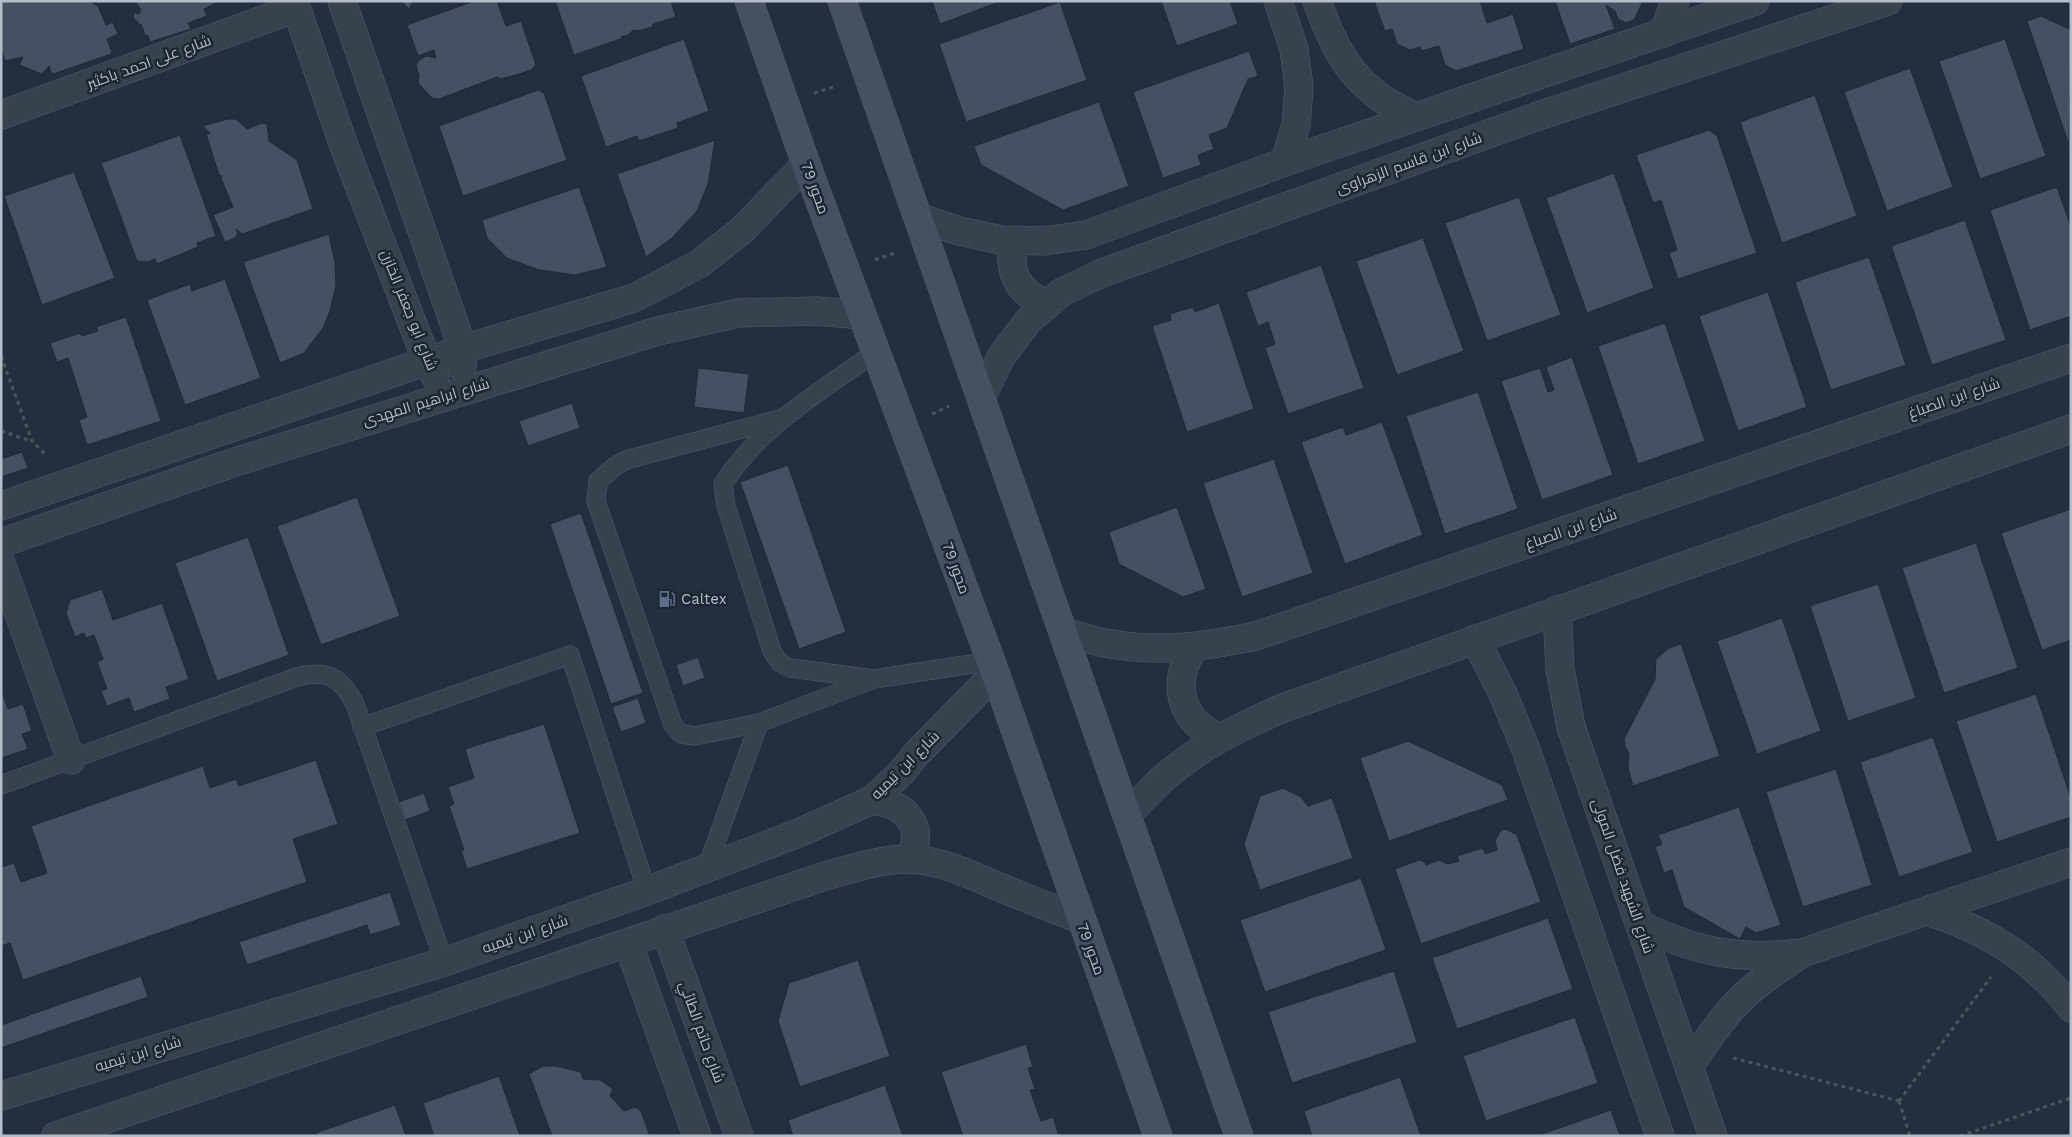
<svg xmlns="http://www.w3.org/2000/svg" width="2072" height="1137" font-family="'Work Sans',Cairo,sans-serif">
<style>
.building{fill:#455162;stroke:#1f2835}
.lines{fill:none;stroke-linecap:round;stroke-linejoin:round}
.service-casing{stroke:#565f6c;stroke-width:19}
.minor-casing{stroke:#565f6c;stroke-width:29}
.tertiary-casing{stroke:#565f6c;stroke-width:29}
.secondary-casing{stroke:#565f6c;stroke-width:29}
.path{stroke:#44595c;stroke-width:3;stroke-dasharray:4 4;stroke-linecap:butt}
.service{stroke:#38414e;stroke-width:18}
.minor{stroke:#38414e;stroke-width:28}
.tertiary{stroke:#38414e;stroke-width:28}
.secondary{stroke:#465061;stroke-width:28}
.labels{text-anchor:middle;stroke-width:5;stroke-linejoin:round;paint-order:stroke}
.street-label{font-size:15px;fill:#b4bcc9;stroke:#1d2633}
.poi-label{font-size:15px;fill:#b4bcc9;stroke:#1d2633;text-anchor:start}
</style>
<rect width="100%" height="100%" fill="#242f3e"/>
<!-- building -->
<g class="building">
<path d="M1,1H89L98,6L106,25L113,22L118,34L107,39L112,52L111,54L53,74L51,73L49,66L42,74L19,65L23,57L5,61L1,49Z"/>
<path d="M135,1H220L204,9L207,16L188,23L191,29L150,42L148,36L145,35L141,24L138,25V22L133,18L134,12L139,14L141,10Z"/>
<path d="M401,1H413L409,9Z"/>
<path d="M474,1H497L506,26L521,21L536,65L531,70L516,75L500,79L497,77L439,99L432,98L418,83L419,75L416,66L418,61L426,56L436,58L434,50L418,56L407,25Z"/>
<path d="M555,1H671L676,17L653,24L652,27L638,31L633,30L628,35L621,37L623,38L574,55Z"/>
<path d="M932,1H1002L940,24Z"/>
<path d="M1161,1H1230L1238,24L1177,46Z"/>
<path d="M1374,1H1480L1487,23L1513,14L1524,49L1456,71L1445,65L1439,46L1421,51L1420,47L1410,50L1397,44L1392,29L1385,31Z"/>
<path d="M1555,1H1643L1634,20L1626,23L1618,19L1615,11L1606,5L1615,29L1570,44Z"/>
<path d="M1060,2L1087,80L966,122L939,44Z"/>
<path d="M2041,16L2071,30L2069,145L2027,21Z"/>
<path d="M684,39L709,111L677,123L678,128L639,141L637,136L606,147L581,76Z"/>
<path d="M2005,39L2046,156L1980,179L1939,61Z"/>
<path d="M1249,51L1258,76L1248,79L1227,128L1209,135L1214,149L1198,155L1201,165L1163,178L1133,92Z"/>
<path d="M1910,68L1953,187L1887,211L1844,92Z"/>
<path d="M538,90L544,93L567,160L463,196L439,126Z"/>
<path d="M1815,95L1857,216L1782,243L1740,122Z"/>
<path d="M1099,102L1129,186L1063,210L981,165L974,146Z"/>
<path d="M228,119H236L247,129L262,123L267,124L269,141L297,160L313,209L242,234L236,229L238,233L235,238L225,242L213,215L233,207L221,178L222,176L219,175L206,134L210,133L202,126Z"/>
<path d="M1709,130L1717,136L1757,253L1678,279L1669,253L1677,250L1661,200L1653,203L1636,155Z"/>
<path d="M180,135L216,236L197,243L198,247L157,264L155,259L148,262L137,261L101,163Z"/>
<path d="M715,140L708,184L697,211L672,238L646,257L617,174Z"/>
<path d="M74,172L115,278L42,305L4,196Z"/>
<path d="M1614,173L1654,288L1587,313L1546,198Z"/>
<path d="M579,187L607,267L575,275L539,270L507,258L487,238L482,220Z"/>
<path d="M2057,187L2071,227V316L2030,330L1990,210Z"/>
<path d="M1519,197L1561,315L1487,341L1445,223Z"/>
<path d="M1965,220L2006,340L1932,365L1891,246Z"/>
<path d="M329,234L335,263L336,285L330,311L323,328L304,353L280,363L243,262Z"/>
<path d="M1423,238L1464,351L1397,375L1356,261Z"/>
<path d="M1869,257L1906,365L1831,390L1795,282Z"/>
<path d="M1321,265L1364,388L1288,414L1265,348L1275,344L1268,322L1258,326L1246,292Z"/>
<path d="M225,279L261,378L185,405L147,300L190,284L192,291Z"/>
<path d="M1768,292L1807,407L1738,431L1699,316Z"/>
<path d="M1219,303L1254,409L1187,432L1152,326L1171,320L1170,314L1193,307L1195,312Z"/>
<path d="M126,317L161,421L87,445L79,420L87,417L68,358L57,362L50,343L80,333L82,336L98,331L96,327Z"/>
<path d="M1665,323L1705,441L1638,464L1598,346Z"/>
<path d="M1572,357L1613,475L1542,500L1501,381L1540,368L1548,392L1554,390L1546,367Z"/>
<path d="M698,368L749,374L744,413L694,407Z"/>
<path d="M1478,392L1518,509L1445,534L1406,416Z"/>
<path d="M572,403L580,428L528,446L519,421Z"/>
<path d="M1382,422L1423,535L1345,564L1301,442L1343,427L1346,435Z"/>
<path d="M22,452L28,468L1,477V459Z"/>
<path d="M1274,459L1313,573L1242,597L1203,483Z"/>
<path d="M788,465L846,632L799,649L740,482Z"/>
<path d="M357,497L400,616L321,645L277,526Z"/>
<path d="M1177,507L1206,589L1183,597L1119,564L1109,532Z"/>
<path d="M2071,509V640L2042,650L2001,533Z"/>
<path d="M581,513L643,693L611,704L550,524Z"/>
<path d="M248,537L289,655L217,681L175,563Z"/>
<path d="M1976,543L2018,668L1944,693L1902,568Z"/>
<path d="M1878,584L1916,698L1848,721L1810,606Z"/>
<path d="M102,589L113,620L162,603L189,679L166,687L170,699L134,712L129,698L107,706L101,691L107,689L97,662L103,659L94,635L86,638L84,633L75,637L66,613L70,600Z"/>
<path d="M1782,618L1821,731L1757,754L1717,641Z"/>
<path d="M1681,644L1720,756L1633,786L1628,768L1629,754L1625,746L1624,739L1655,679L1656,659L1669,648Z"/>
<path d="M698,657L705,678L683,686L676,665Z"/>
<path d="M1,689L8,709L23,704L32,731L22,734L28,749L1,758Z"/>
<path d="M2036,694L2071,798V817L1997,842L1956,721Z"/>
<path d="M638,698L646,723L621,732L612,707Z"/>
<path d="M544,724L580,833L467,869L461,850H464L449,806L454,804L448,787L474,778L465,749Z"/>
<path d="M1933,737L1973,852L1899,877L1860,762Z"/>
<path d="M1408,741L1502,785L1508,800L1389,841L1360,758Z"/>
<path d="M316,760L338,824L293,839L307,882L23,980L10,943L1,946V867L14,863L21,882L47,873L31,826L203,766L210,788L236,779L239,786Z"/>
<path d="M1836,769L1872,885L1803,907L1766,792Z"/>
<path d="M1283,788L1301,797L1308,806L1332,798L1353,858L1260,890L1244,844L1260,796Z"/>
<path d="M424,793L430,811L405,820L399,802Z"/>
<path d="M1739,807L1781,925L1756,933L1746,927L1740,939L1684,907L1672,870L1664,873L1655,847L1662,844L1658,835Z"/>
<path d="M1504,829L1508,830L1517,835L1541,902L1421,944L1395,869L1419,860L1425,862L1426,865L1439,860L1448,864L1459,861L1457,856L1483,848L1485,854L1497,850L1495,841L1499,833Z"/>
<path d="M1361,878L1386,950L1265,992L1240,920Z"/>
<path d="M390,892L401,925L370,935L367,925L247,965L239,942Z"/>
<path d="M1548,918L1573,989L1457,1029L1432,958Z"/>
<path d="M858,960L890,1056L800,1087L778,1021L789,983Z"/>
<path d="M1394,971L1417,1042L1292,1083L1268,1012Z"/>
<path d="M141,976L148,997L1,1048V1025Z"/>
<path d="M1575,1017L1598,1083L1486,1121L1463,1056Z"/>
<path d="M1026,1044L1033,1067L1028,1068L1035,1089L1030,1090L1041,1121L1053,1117L1059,1136H963L941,1072Z"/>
<path d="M543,1066H556L581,1072L583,1079L600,1080L613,1089L610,1096L624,1111L635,1107L641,1111L650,1136H552L529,1074Z"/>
<path d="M499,1076L520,1136H434L423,1103Z"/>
<path d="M1400,1077L1421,1136H1312L1304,1111Z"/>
<path d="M885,1085L903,1136H793L788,1120Z"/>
<path d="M395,1105L406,1136H317L316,1133Z"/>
<path d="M1611,1110L1620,1136H1536Z"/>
</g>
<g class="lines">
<!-- service casing -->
<g class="service-casing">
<g id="service">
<path d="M876,352C822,390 759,427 723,484L726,506L772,651L779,662L790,668L874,679L991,661"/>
<path d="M783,418L626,460L614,467L598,481L596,501L673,725L681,734L695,736L759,723L874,679"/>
<path d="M362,727L570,655L647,891"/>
<path d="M1,785L297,677C326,669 341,677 355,704L444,962"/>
<path d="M707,867L759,723"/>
</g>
</g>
<!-- minor casing -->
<g class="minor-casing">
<g id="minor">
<path d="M1278,1L1294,49L1299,87L1296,125L1285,162"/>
<path d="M1317,1C1331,39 1344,70 1377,95C1388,104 1403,110 1415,117"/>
<path d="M1664,33L1675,1"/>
<path d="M1,115L296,8"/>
<path d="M918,217L959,231L1001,240L1044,241L1086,235L1285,162L1755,1"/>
<path d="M1013,240C1008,272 1017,292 1047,305"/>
<path d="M981,398L1001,357L1028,321L1062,292L1102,273L1538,116L1888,1"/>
<path d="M1,563L71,760"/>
<path d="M1557,610L1560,669L1571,727L1713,1136"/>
<path d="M1475,639L1503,694L1526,750L1660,1136"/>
<path d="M1927,911C1986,930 2033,958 2071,1008"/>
<path d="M1640,925C1699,953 1738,960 1802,953L2071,862"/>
<path d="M1689,1067C1703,1046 1718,1023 1736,1004C1754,984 1779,969 1801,954"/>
</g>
</g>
<!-- tertiary casing -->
<g class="tertiary-casing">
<g id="tertiary">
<path d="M294,1L345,149L427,361L435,376"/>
<path d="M342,1L463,349L462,367"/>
<path d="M1,506L463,349L634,298L699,264L741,231L806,164"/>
<path d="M1,543L235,462L658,331L738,313L817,311L862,315"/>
<path d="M1063,632C1079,636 1095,642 1112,644C1162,653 1207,646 1256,636L2071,358"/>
<path d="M1194,647C1171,683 1179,721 1220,738"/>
<path d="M872,800C906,804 926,826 910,859"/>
<path d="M1127,815C1138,804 1148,793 1159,782C1195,749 1239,727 1283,708L2071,429"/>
<path d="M665,929L739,1136"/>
<path d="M628,943L697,1136"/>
<path d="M1,1096L444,962L647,891L801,832L872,800L901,773L917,753L995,674"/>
<path d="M56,1136L825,876C851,869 884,858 911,859C944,861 972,876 1002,888C1028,899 1054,909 1080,919"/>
</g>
</g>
<!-- secondary casing -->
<g class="secondary-casing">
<g id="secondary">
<path d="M749,1L806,164L991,661L1158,1136"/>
<path d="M842,1L1239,1136"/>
</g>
</g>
<!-- path -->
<g class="path">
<path d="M814,93L837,86"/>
<path d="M875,260L897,252"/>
<path d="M1,356L32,441L47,456"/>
<path d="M932,414L949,406"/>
<path d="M1,431L31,441"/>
<path d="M1733,1058L1899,1101"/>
<path d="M1899,1101L1991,977"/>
<path d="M1899,1101L1910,1136"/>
<path d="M1960,1136L2071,1098"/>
</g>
<!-- service -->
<use href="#service" class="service"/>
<!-- minor -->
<use href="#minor" class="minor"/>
<!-- tertiary -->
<use href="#tertiary" class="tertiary"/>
<!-- secondary -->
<use href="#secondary" class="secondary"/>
</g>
<!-- icons -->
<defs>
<g id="fuel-bare" transform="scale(1.35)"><path d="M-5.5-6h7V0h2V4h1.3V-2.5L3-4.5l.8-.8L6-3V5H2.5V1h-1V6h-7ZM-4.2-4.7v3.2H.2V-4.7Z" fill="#5c6f8a" stroke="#1d2633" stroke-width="2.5" paint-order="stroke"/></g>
</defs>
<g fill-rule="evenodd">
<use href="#fuel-bare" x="667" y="599"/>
</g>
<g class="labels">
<!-- street labels -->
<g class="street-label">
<text transform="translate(149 62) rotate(-20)" y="5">شارع على احمد باكثير</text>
<text transform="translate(1409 163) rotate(-20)" y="5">شارع ابن قاسم الزهراوى</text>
<text transform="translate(815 188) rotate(70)" y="5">محور 79</text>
<text transform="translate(409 310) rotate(68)" y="5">شارع ابو جعفر الخازن</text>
<text transform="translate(1954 398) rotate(-19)" y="5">شارع ابن الصباغ</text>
<text transform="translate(426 402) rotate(-17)" y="5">شارع ابراهيم المهدى</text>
<text transform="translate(1571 529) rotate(-19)" y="5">شارع ابن الصباغ</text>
<text transform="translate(956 568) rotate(70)" y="5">محور 79</text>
<text transform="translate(905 765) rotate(-45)" y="5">شارع ابن تيميه</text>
<text transform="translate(1623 876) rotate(71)" y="5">شارع الشهيد فضل المولى</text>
<text transform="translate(525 934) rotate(-19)" y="5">شارع ابن تيميه</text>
<text transform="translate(1091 949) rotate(70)" y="5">محور 79</text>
<text transform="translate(702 1032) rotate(70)" y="5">شارع حاتم الطائي</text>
<text transform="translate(138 1054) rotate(-17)" y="5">شارع ابن تيميه</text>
</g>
<!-- poi labels -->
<g class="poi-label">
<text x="681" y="604">Caltex</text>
</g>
</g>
<!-- border -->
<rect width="2072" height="1137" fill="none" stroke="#b4bcc9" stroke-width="5"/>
</svg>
